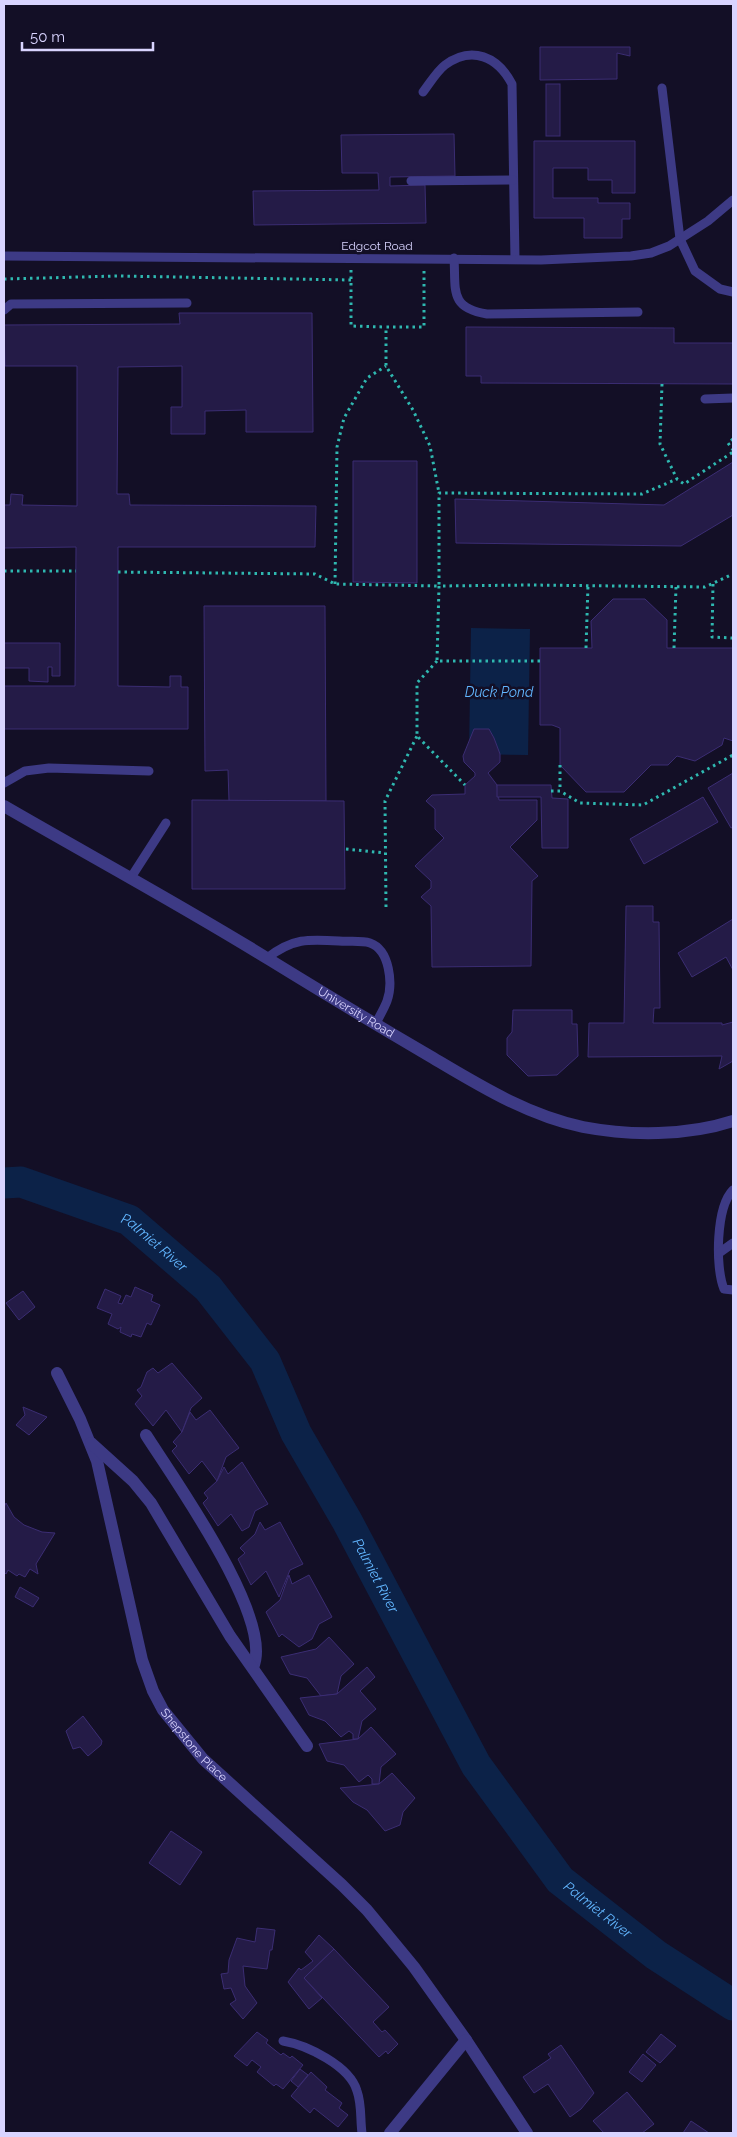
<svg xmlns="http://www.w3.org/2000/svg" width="737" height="2137" font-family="Raleway,sans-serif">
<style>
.water{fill:#0c2248}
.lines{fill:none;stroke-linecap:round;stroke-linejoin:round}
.river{stroke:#0c2248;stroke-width:31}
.building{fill:#241b47;stroke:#3b2d73}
.path{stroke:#2fb8b0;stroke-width:3;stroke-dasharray:2.5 4;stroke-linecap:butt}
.service{stroke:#3d3a85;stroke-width:9}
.minor{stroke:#3d3a85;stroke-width:12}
.tertiary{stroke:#3d3a85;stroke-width:12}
.labels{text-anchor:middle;stroke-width:5;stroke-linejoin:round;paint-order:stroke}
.street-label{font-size:12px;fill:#d9d4ff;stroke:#130f26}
.water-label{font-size:14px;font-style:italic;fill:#62b6ff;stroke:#130f26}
</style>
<rect width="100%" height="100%" fill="#130f26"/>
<!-- water -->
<path class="water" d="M471,628L530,629L528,755L469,754Z"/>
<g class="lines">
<!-- river -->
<path class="river" id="s1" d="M4,1183L21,1182L129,1220L208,1288L265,1361L296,1433L347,1521L476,1765L560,1880L656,1955L733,2005"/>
</g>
<!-- building -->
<g class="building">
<path d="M540,47H630V56L617,53V79L540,80Z"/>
<rect x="546" y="84" width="14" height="52"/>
<path d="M454,134L455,176L390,177V186L425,185L426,223L254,225L253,191L379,190L378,173H342L341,135Z"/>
<path d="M534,141H635V193H612V180H588V168H553V198H598V203H630V219H622V238H584V218H534Z"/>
<path d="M179,313H312L313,432H246V410L205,411V434H171V407H182V366L118,367L117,494H129L130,505L316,506L315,547H118V686L170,687V676H181V687H188V729H4V686H75L76,547L4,548V505H10L11,494L23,495L22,505L77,506V366H5L4,325L180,324Z"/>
<path d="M466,327L674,328V343H733V384L481,383V376H466Z"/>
<path d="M353,461H417V583L353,582Z"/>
<path d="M733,462V515L681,546L456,543L455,499L664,505Z"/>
<path d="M613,599H645L667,620V648H733V741L724,738L722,745L695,761L677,756L668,765H651L624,792H586L560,765V728L552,725H540V648H592L591,621Z"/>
<path d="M204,606H325L326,801H229L228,770L205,771Z"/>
<path d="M4,643H60V676H52V667H48V682L29,681V668H4Z"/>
<path d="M474,729H489L494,738L500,754V762L488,773L497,785L499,800H537V820L510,847L538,876L532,881L531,966L432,967L431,906L421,897L431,888V881L415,866L444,838L435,829V809L426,801L432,795L465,794V785L475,776V773L464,762L463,756Z"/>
<path d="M733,773V827L731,828L708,788Z"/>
<path d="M497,785H551L552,798L568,799V848H542L541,797H497Z"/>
<path d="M703,797L718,822L644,864L630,839Z"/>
<path d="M192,800L344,801L345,889H192Z"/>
<path d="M626,906H653V922H659L660,1008H654L653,1023H722V1025L733,1022V1061L719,1069L722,1056L588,1057L589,1023H624Z"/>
<path d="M733,919V970L726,957L692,977L678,953Z"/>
<path d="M513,1010H572V1024H577L578,1056L557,1075L528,1076L507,1055V1038L512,1032Z"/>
<path d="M135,1287L153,1295L151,1301L160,1305L151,1325L147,1323L141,1337L132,1334L131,1337L120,1332L121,1327L118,1329L108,1324L112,1314L97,1308L105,1289L121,1296L118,1303L122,1304L126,1295L131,1297Z"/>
<path d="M23,1291L35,1307L19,1320L6,1303Z"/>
<path d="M172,1363L202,1398L191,1408L182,1432L166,1410L153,1426L135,1404L142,1396L137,1390L141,1387L147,1372L153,1368L158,1373Z"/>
<path d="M23,1407L47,1417L29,1435L16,1425L25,1415Z"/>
<path d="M210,1410L239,1448L226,1457L217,1481L202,1461L189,1474L172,1451L177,1446L173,1442L182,1432L190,1412L196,1420Z"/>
<path d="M242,1462L268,1504L255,1511L249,1527L242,1531L231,1514L218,1526L203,1503L208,1498L204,1493L217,1481L224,1467L228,1474Z"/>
<path d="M6,1503L14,1517L24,1525L42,1532L55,1533L36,1564L38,1574L30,1569L25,1577L19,1574L17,1576L8,1570L6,1574L4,1572V1507Z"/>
<path d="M260,1522L265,1530L280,1522L303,1564L290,1570L279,1597L266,1571L251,1585L238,1559L245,1553L240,1548L255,1534Z"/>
<path d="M289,1575L292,1584L309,1575L332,1617L319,1624L312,1639L299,1647L282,1634L279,1637L266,1612L280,1600Z"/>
<path d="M20,1587L39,1598L33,1607L15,1597Z"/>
<path d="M329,1637L354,1664L341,1676L337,1694L321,1696L307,1678L290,1674L281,1657L316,1649Z"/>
<path d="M367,1667L375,1677L360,1691L376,1709L362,1721L358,1739H353V1734L349,1731L341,1737L325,1721L309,1715L300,1698L337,1694Z"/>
<path d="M83,1716L102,1741L101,1745L88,1756L80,1747L73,1749L66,1731Z"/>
<path d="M371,1727L396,1754L381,1767L379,1784H372V1779L368,1775L359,1782L344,1765L327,1761L319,1744L358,1739Z"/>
<path d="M392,1773L415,1798L403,1812L400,1825L385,1831L367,1810L353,1802L340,1788L379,1784Z"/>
<path d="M171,1831L202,1852L180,1885L149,1863Z"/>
<path d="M257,1928L275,1930L272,1950H270L267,1969L243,1966L245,1986L257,2003L243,2019L230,2004L236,2000L231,1988L224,1989L221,1974L228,1973L229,1960L237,1938L255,1942Z"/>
<path d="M319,1935L334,1949L304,1978L322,1998L309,2009L288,1982L299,1968L301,1970L313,1961L305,1952Z"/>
<path d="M334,1949L389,2007L373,2022L382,2032L385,2030L398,2044L388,2054L386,2051L379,2057L304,1978Z"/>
<path d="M257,2032L268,2040L266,2043L281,2055L283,2053L290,2058L292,2056L303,2065L283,2089L276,2084L274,2086L257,2072L261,2067L252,2060L247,2066L234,2056Z"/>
<path d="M661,2034L676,2046L660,2063L646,2052Z"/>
<path d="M561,2045L594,2093L581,2109L570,2117L548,2084L534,2093L523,2077L551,2058L548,2054Z"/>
<path d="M643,2054L656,2065L642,2082L629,2072Z"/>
<path d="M300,2069L308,2075L298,2087L291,2081Z"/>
<path d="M311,2072L327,2087L325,2090L342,2103L339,2108L348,2115L338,2127L314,2108L310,2113L291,2096Z"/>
<path d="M627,2092L654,2124L642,2133H604L593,2121Z"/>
<path d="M691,2121L709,2133H683Z"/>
</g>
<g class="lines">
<!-- path -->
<g class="path">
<path d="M351,270V326L386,327"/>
<path d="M424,271V327H386V366L413,410L430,446L439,493"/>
<path d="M4,279L118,276L351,280"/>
<path d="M662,384L660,444L677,479L684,484L733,452"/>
<path d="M733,439L728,443L733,450"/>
<path d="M4,571H76"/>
<path d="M118,572L315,574L335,584L439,586V493L642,494L677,479"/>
<path d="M335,584L337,447L344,418L367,378L386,366"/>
<path d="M713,584L712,637L733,638"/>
<path d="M586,648L588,585"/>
<path d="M674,648L676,587"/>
<path d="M437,661L417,683V736L465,785"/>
<path d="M540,661H437L439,586L531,585L705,587L733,574"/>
<path d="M560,765V791"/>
<path d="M551,791H560L580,803L643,805L733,755"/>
<path d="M346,849L385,853"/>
<path d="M386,907L385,801L417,736"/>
</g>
<!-- service -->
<g class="service">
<path d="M662,88L680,239L695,271L720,289L733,292"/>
<path d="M423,92C430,83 437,71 445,65C472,45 498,57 512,84L515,259"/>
<path d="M411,181L513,180"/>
<path d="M4,256L541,260L631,256L651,253L669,246L708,221L733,200"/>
<path d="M454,258C456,290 449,308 487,314L638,312"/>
<path d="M4,310L11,304L187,303"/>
<path d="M705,399L733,398"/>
<path d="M4,783L25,771L49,768L149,771"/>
<path d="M130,879L166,823"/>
<path d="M267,958C293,938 308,939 339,941C348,942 361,940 370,943C390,950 393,984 387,1001C384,1009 379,1017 375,1025"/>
<path d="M733,1190C716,1207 715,1267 724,1289L733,1290"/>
<path d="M719,1253L733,1243"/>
<path d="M283,2041C307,2045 350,2066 357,2091C362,2105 360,2119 362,2133"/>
</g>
<!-- minor -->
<g class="minor">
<path id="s2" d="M57,1373L80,1419L97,1461L142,1660L153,1691L163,1710L203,1759L342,1885L367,1910L414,1967L466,2040L527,2133"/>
<path d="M146,1435C174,1479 275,1620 253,1667"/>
<path d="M91,1443L133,1481L151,1503L230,1636L307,1746"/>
<path d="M390,2133L466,2040"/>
</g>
<!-- tertiary -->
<path class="tertiary" id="s3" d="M4,806C92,857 183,906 270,960C322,992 375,1024 428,1055C477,1084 526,1115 583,1127C630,1136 687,1136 733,1121"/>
</g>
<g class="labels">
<!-- street labels -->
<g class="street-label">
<text x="377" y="250">Edgcot Road</text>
<text dy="4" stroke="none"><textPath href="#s3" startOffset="408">University Road</textPath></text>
<text dy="4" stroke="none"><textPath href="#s2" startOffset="402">Shepstone Place</textPath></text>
</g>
<!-- water labels -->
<g class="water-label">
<text x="499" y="697">Duck Pond</text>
<text dy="5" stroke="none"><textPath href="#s1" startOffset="165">Palmiet River</textPath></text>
<text dy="5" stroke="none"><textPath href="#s1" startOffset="570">Palmiet River</textPath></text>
<text dy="5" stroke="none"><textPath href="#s1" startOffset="975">Palmiet River</textPath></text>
</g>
</g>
<!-- border -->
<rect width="737" height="2137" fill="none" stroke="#d9d4ff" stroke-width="10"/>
<!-- scale -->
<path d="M22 42v8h131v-8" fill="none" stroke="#d9d4ff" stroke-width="2.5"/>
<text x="30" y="42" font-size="15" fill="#d9d4ff" stroke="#130f26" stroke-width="4" paint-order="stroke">50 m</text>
</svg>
